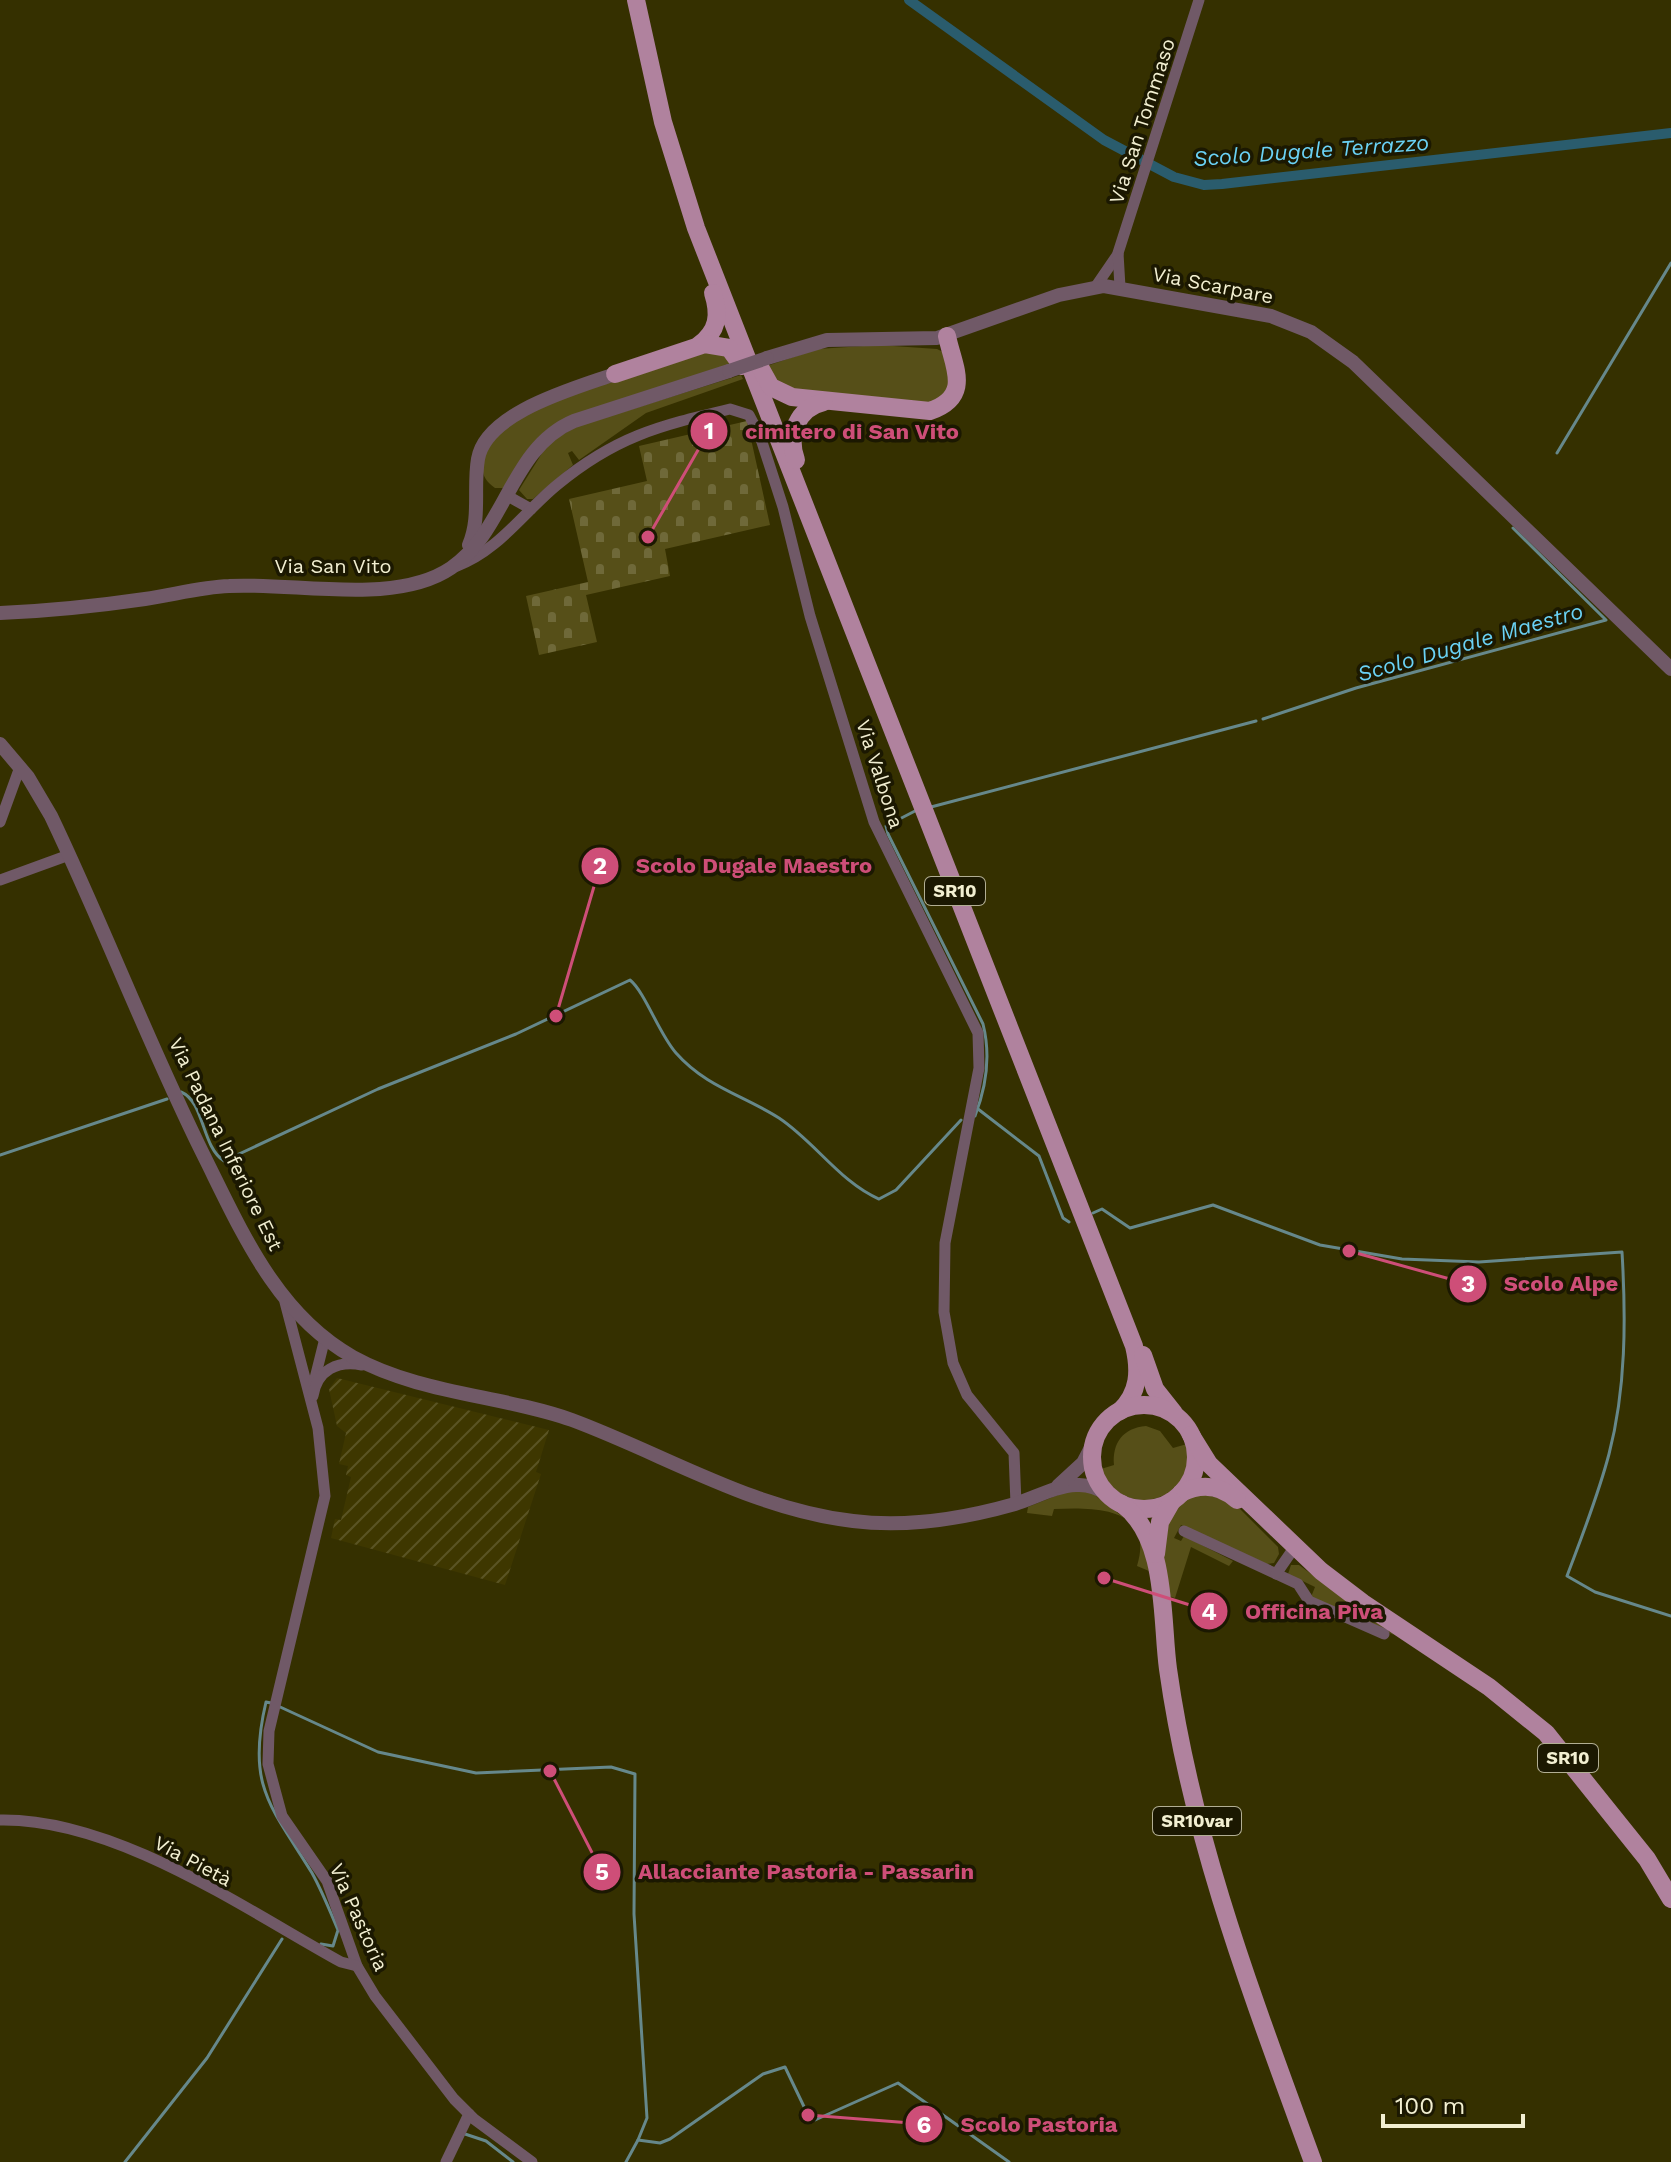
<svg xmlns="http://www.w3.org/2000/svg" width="1671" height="2162" font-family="'Work Sans',sans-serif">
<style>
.industrial{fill:url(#industrial-furrows)}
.grass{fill:#564f18}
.cemetery{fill:url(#cemetery-stones)}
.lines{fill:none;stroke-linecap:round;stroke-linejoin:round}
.stream{stroke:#66888b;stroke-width:3}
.canal{stroke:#2a5c6d;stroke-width:10}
.minor{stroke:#705967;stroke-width:11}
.tertiary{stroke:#705967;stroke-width:14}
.primary{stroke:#b0829e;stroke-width:18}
.tertiary-bridge{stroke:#705967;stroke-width:14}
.labels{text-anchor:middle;stroke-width:7;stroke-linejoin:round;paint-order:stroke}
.shield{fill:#1b1801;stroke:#b2ae93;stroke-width:2}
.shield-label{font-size:18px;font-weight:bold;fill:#f2efd1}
.street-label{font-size:20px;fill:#f2efd1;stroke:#1b1801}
.water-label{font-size:22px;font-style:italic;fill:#6ad2f5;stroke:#1b1801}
.leader{fill:none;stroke:#ce4e78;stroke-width:3}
.callout-dot{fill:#ce4e78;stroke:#1b1801;stroke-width:3}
.mark-label{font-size:24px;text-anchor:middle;font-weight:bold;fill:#fff}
.callout-label{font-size:22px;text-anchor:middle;font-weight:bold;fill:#ce4e78;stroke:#1b1801;stroke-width:7;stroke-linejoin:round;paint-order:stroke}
</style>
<defs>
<pattern id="industrial-furrows" width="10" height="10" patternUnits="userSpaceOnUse" patternTransform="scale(2)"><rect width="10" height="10" fill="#3e3700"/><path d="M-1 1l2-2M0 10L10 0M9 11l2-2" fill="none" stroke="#5a5424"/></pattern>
<pattern id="cemetery-stones" width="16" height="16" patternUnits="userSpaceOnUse" patternTransform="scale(2)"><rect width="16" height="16" fill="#564f18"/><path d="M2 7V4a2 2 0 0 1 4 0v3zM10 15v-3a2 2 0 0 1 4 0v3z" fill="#6f6939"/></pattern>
</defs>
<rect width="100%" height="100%" fill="#353000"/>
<!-- industrial -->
<path class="industrial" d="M337,1378L549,1430L536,1472L541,1474L505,1585L331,1538L335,1519L341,1520L351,1477L346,1475L348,1466L339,1464L346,1433L337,1426L329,1389Z"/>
<!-- grass -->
<g class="grass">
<path d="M879,345L937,349L943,352L952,384L935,403L783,390L764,367L817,349Z"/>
<path d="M714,347L737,362L544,432L503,488H495C485,481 481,474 483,462C486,449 491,439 501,431C549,391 654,367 714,347Z"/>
<path d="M741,375L743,379L646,413L579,460L572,451L568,453L573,465L533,499H527L519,490L549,442L578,426Z"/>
<path d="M1146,1426L1160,1431L1173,1448L1187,1444C1198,1501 1123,1523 1101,1469L1114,1465C1112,1443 1123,1428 1146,1426Z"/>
<path d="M1073,1489C1090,1487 1094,1495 1106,1504C1140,1531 1142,1524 1149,1571L1137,1566C1155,1507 1095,1507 1054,1509L1052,1516L1027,1513L1028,1507Z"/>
<path d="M1197,1493L1232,1501L1278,1547L1279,1554L1274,1563L1267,1564L1181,1525L1174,1538L1181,1541L1184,1536L1233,1561L1229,1566L1191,1547L1175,1598L1166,1595L1161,1551L1171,1511Z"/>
<path d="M1291,1565H1299L1394,1635L1311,1597L1315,1587L1288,1574Z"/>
</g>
<!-- cemetery -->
<path class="cemetery" d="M747,421L770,525L665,549L670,576L586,595L597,642L539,655L526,596L588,582L569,499L647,481L639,446Z"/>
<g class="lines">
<!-- stream -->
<g class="stream">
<path d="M1557,453L1671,263"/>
<path d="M1263,719L1356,688L1606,620L1513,528"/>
<path d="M931,807L1256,721"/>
<path d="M915,811L886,826L888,834L983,1024C991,1056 987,1085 975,1116"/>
<path d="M181,1092C205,1102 201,1146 224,1161L378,1089L516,1034L630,980C645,992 659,1034 676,1053C706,1087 743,1095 779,1118C815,1142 840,1182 879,1199L896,1190L961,1120"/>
<path d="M978,1109L1039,1156L1063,1218L1069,1222"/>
<path d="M0,1155L167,1099"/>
<path d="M1093,1213L1102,1209L1130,1228L1213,1205L1320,1245L1402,1259L1479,1262L1622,1252C1626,1319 1626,1389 1609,1454C1598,1496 1582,1536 1567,1576L1595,1592L1671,1616"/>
<path d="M271,1703L266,1702C246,1786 271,1806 312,1873C322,1891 330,1911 338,1930L333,1946L321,1944"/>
<path d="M278,1706L378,1752L476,1773L611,1767L635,1774L634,1914L647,2118L638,2140"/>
<path d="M465,2134L486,2141L513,2162"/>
<path d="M125,2162L207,2058L282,1939"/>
<path d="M626,2162L638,2140L660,2143L670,2139L763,2074L785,2067L808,2115L815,2120L898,2083L1009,2162"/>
</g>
<!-- canal -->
<path class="canal" d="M909,0L1104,140L1174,177L1204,185L1222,184L1671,133"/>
<!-- minor -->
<g class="minor">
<path d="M1096,286L1118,254"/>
<path d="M1120,287L1118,253L1199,0"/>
<path d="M506,495L531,509"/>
<path d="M457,566C498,551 524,512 557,485C615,437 658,426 730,409L749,415L760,436L783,507L810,616L874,822L978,1033L979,1068L945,1243L944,1312L953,1363L967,1395L1014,1453L1016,1504"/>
<path d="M0,822L20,767"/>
<path d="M0,880L69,855"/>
<path d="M285,1302L318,1428L325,1496L269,1731L268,1764L282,1816L327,1881L357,1966L375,1996L454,2099L474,2119L532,2162"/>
<path d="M314,1382L325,1338"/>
<path d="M313,1396C317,1370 338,1360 362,1365"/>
<path d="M1184,1531L1298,1584L1309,1601L1384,1634"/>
<path d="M1276,1574L1294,1548"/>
<path d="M0,1820C115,1818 243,1908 341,1962L357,1966"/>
<path d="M446,2162L469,2114"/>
</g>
<!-- tertiary -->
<g class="tertiary">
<path d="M767,358L827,340L937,338L1059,295L1104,286L1271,316L1311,332L1353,362L1671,669"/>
<path d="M469,545C481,517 473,488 478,459C486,412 576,388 615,374"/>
<path d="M0,613C49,611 97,606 145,599C173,595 201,587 229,586C295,582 395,606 451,568C506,531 510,448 574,421L729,371"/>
<path d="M0,744L28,777L51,816C104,927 148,1043 203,1154C241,1230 276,1314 353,1357C420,1394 501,1395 572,1420C666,1455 752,1509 853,1521C908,1528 962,1519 1015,1504C1035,1498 1055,1486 1076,1485C1089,1484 1099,1489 1109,1495"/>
<path d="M1058,1486L1083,1463L1095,1440"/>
</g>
<!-- primary -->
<g class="primary">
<path d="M636,0L663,122L696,228L1134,1346C1140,1371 1139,1393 1120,1411"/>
<path d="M699,345C718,331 720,315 713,293"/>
<path d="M761,369L771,387L792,397L930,411C973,396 953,366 947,336"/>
<path d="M615,374L705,344L729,348L742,366"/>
<path d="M796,460C787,436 797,408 824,402"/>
<path d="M1143,1355L1155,1389L1174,1413"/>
<circle cx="1144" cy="1457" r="52"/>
<path d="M1191,1435L1209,1464L1321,1571L1363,1603L1489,1687L1546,1733L1647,1859L1671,1899"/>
<path d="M1181,1493C1201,1483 1221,1485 1237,1500"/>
<path d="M1122,1504C1168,1538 1161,1618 1168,1669C1192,1841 1254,2000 1313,2162"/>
<path d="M1156,1554L1160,1522L1172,1501"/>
</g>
<!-- tertiary-bridge -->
<path class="tertiary-bridge" d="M729,371L767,358"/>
</g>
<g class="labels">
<!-- shield labels -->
<g class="shield">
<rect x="925" y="877" width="60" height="28" rx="6"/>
<rect x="1538" y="1744" width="60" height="28" rx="6"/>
<rect x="1153" y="1807" width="88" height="28" rx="6"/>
</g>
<g class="shield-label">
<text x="955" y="897">SR10</text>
<text x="1568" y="1764">SR10</text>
<text x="1197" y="1827">SR10var</text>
</g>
<!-- street labels -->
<g class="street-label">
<text transform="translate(1142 121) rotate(-72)" y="7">Via San Tommaso</text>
<text transform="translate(1213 285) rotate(11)" y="7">Via Scarpare</text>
<text x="333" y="573">Via San Vito</text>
<text transform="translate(880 774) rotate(72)" y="7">Via Valbona</text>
<text transform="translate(226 1144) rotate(64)" y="7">Via Padana Inferiore Est</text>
<text transform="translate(193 1861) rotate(28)" y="7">Via Pietà</text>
<text transform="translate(359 1917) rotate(66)" y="7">Via Pastoria</text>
</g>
<!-- water labels -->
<g class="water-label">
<text transform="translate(1311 150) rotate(-4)" y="8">Scolo Dugale Terrazzo</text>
<text transform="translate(1470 642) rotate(-16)" y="8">Scolo Dugale Maestro</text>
</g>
</g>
<!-- callouts -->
<path class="leader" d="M648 537L709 431M556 1016L600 866M1349 1251L1468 1284M1104 1578L1209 1611M550 1771L602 1872M808 2115L924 2124"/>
<g class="callout-dot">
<circle cx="648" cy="537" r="8"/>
<circle cx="556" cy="1016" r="8"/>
<circle cx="1349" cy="1251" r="8"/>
<circle cx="1104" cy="1578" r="8"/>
<circle cx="550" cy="1771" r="8"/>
<circle cx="808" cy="2115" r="8"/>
<circle cx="709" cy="431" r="20"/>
<circle cx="600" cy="866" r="20"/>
<circle cx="1468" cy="1284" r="20"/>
<circle cx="1209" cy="1611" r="20"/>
<circle cx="602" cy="1872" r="20"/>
<circle cx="924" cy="2124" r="20"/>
</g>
<g class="mark-label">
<text x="709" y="439">1</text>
<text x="600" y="874">2</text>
<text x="1468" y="1292">3</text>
<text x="1209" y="1620">4</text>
<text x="602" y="1880">5</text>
<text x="924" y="2133">6</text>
</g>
<g class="callout-label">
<text x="852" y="439">cimitero di San Vito</text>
<text x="754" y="873">Scolo Dugale Maestro</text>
<text x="1561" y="1291">Scolo Alpe</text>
<text x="1314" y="1619">Officina Piva</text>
<text x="806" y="1879">Allacciante Pastoria - Passarin</text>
<text x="1039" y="2132">Scolo Pastoria</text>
</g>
<!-- scale -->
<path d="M1383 2114v12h140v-12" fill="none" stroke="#f2efd1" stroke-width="4"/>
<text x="1395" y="2114" font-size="24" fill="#f2efd1" stroke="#1b1801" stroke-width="6" paint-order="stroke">100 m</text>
</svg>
